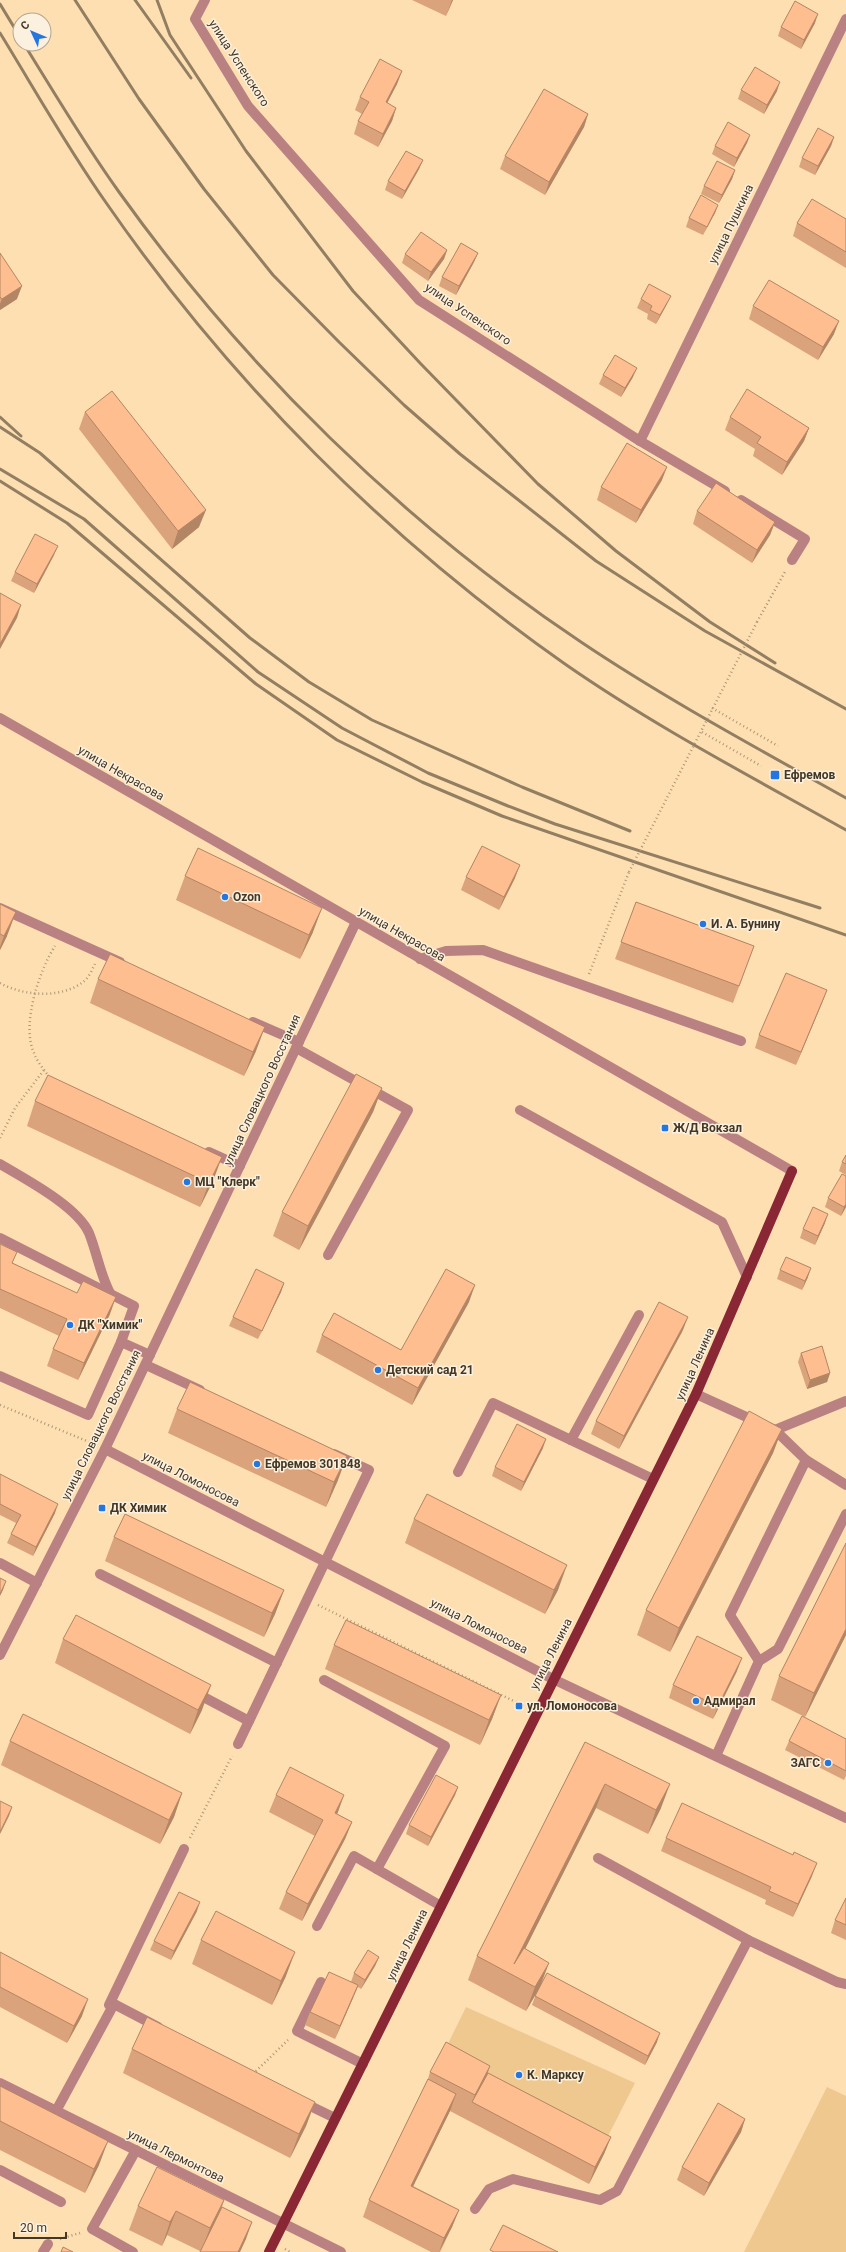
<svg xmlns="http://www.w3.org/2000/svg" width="846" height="2252" font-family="Roboto,sans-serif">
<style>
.green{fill:#efc88f}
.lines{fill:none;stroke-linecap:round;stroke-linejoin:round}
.path{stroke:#ae9776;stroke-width:2.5;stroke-dasharray:1 3;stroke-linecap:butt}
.minor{stroke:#ba8183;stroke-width:10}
.major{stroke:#8a2735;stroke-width:10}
.rail{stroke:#927e61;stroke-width:3}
.path-bridge{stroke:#ae9776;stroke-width:2.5;stroke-dasharray:1 3;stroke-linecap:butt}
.wall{fill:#dba37b}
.shaded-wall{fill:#b28564}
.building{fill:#ffbe8f;stroke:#b28564}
.poi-dot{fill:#2477e1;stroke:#fcf0de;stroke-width:1.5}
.labels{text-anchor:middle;stroke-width:3;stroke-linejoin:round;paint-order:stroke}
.street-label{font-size:12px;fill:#433725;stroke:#fcf0de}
.poi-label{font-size:12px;font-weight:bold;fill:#433725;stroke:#fcf0de;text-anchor:start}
</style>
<rect width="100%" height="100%" fill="#fedfb2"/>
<!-- green -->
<g class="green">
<path d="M466,2007L635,2083L602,2148L441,2058Z"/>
<path d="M827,2087L846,2096V2252H744Z"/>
</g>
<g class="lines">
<!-- path -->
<g class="path">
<path d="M757,622L786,570"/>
<path d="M712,708L778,746"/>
<path d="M702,732L761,766"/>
<path d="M589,974L629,872"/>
<path d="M0,983C23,996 61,999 83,982C88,979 92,970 95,964"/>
<path d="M49,1077C44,1069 37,1062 34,1053C21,1025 39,971 55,946"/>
<path d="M0,1138L15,1108L44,1070"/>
<path d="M0,1405L94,1444"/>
<path d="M318,1605L526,1707"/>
<path d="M190,1838L232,1756"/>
<path d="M253,2074L288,2040"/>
<path d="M60,2239L80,2233"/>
<path d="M285,2249L290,2252"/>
</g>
<!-- minor -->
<g class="minor">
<path d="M205,0L195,19L248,106L419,300L640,441L725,491"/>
<path d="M640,441L846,19"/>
<path d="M741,500L805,539L792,560"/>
<path d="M0,718L792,1171"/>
<path d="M0,908L120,962"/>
<path d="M420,959L446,951L483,950L741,1041"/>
<path d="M253,1022L299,1042"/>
<path d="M296,1048L408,1110L328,1255"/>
<path d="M520,1110L722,1222L747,1277"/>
<path d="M209,1152L240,1166"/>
<path d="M0,1164C25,1179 77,1206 89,1233C97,1253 100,1274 110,1293"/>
<path d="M0,1238L134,1306L121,1342"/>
<path d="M146,1365L200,1390"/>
<path d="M0,1376L88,1415L121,1342L150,1355"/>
<path d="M696,1394L775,1430L846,1401"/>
<path d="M571,1440L639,1315"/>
<path d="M105,1449L553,1679L846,1818"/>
<path d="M806,1460L846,1485"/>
<path d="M458,1472L493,1403L653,1479"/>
<path d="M0,1563L37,1583"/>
<path d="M100,1574L277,1663"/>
<path d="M0,1655L105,1449L356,922"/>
<path d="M759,1661L778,1649L846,1514"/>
<path d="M324,1680L445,1746L377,1869"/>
<path d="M194,1692L249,1721"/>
<path d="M238,1744L369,1470L334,1454"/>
<path d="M716,1756L759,1661L730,1615L806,1460L775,1430"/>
<path d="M598,1858L748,1940L837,1982L846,1984"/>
<path d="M317,1926L354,1856L441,1906"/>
<path d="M321,1982L297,2031L363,2064"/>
<path d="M114,2004L158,2027"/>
<path d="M0,2083L341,2252"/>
<path d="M302,2102L335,2118"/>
<path d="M56,2111L114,2004L109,2005L184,1849"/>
<path d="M0,2170L61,2202"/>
<path d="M475,2209L489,2189L513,2179L600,2200L617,2191L748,1940"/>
<path d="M43,2252L48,2244"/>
<path d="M133,2252L92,2229L136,2150"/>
</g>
<!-- major -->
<path class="major" d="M269,2252L696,1394L792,1171"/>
<!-- rail -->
<g class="rail">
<path d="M75,0L139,99L204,189L273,275L339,342L404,405L460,454L596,561L705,631L846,709"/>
<path d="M135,0L191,78"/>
<path d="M157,0L170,35L246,151L353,291L420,363L538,484L616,551L710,622L775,663"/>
<path d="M0,4L20,37"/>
<path d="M0,33C35,90 68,149 107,204C231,383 387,539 565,664C654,726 752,777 846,830"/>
<path d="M24,44C55,94 85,145 119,192C245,368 402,522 581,642C666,699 757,748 846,798"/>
<path d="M0,417L21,436"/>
<path d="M0,427L40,453L250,638L309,682L372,720L522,787L630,831"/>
<path d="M0,469L84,519L258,672L342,728L428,773L508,806L555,824L820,908"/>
<path d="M0,481L67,523L256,684L337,740L422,782L502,816L846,935"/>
</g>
<!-- path-bridge -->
<path class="path-bridge" d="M629,872L757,622"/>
</g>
<!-- wall -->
<g class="wall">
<path d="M412,0H453L446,16Z"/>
<path d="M815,23L801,49L778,36L781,27Z"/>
<path d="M402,71L397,84L387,103L396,108L392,121L378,147L354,134L358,121L362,114L355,110L360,97Z"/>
<path d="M741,90L777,91L764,114L738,99Z"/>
<path d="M588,114L584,127L545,195L500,169L505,156Z"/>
<path d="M750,135L747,143L734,167L712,154L715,146Z"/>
<path d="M834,137L831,146L815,175L799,167L802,158Z"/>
<path d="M423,160L419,169L402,199L385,190L388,181Z"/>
<path d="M735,170L732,179L719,203L701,194L704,186Z"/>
<path d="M718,205L715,213L703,235L686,227L689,218Z"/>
<path d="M846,219V268L793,236L797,223Z"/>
<path d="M447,250L444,259L428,281L402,263L405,254Z"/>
<path d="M0,253L17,299L0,310Z"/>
<path d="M478,253L474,262L456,295L439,286L442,277Z"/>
<path d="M641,299L667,304L656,324L647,319L648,314L637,308Z"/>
<path d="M753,306L834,334L818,360L749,319Z"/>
<path d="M603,375L633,377L621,397L599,384Z"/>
<path d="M85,412L199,527L172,549L79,429Z"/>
<path d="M730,417L809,428L804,441L782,475L753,456L755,449L725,430Z"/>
<path d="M662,480L636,523L597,500L601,487Z"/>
<path d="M697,511L775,522L770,535L752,563L693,524Z"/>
<path d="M54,555L34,593L11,581L15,572Z"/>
<path d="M185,876L313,932L300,959L176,900Z"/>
<path d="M466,877L515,878L499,910L461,890Z"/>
<path d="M636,902L754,946L733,1003L615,959Z"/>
<path d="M0,904L7,936L0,950Z"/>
<path d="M98,979L256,1051L244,1076L90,1003Z"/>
<path d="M827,990L822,1003L796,1065L755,1048L759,1035Z"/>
<path d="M382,1088L373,1112L299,1250L273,1236L282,1212Z"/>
<path d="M35,1101L213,1181L200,1207L27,1126Z"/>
<path d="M846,1155V1175L839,1171L842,1162Z"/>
<path d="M828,1198L846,1207L841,1216L825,1207Z"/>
<path d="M825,1223L815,1245L800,1238L803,1229Z"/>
<path d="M0,1244L13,1263L110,1314L78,1380L47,1366L53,1349L59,1336L0,1308Z"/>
<path d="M780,1270L808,1277L802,1290L777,1279Z"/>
<path d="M284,1283L281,1292L258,1339L229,1326L233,1317Z"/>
<path d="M469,1302L412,1405L316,1352L322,1335L401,1350Z"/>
<path d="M683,1330L619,1449L591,1434L596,1421Z"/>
<path d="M801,1353L830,1373L827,1382L807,1389L798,1362Z"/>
<path d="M177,1409L338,1480L326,1507L168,1433Z"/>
<path d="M782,1429L773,1453L670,1652L637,1635L646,1610Z"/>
<path d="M543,1448L521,1491L492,1476L495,1467Z"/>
<path d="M0,1474L55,1513L33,1556L7,1543L11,1534L16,1523L0,1515Z"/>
<path d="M414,1519L558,1590L545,1614L405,1543Z"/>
<path d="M114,1537L284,1590L275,1614L264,1637L105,1561Z"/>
<path d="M846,1543V1635L805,1717L771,1700L779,1676Z"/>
<path d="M63,1639L202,1710L190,1734L55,1663Z"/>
<path d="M334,1645L501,1695L492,1719L480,1745L325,1669Z"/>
<path d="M737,1671L713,1719L669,1698L673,1685Z"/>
<path d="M846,1739V1776L844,1780L785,1750L789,1741Z"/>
<path d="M10,1741L182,1793L174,1817L160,1844L1,1765Z"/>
<path d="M585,1742L661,1808L648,1834L596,1808L525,1949L541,1984L657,2042L645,2065L532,2005L536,1994L526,2011L468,1980L477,1956Z"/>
<path d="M458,1787L455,1795L428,1846L406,1834L409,1825Z"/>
<path d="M276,1795L338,1812L337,1814L352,1822L345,1839L302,1921L279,1909L286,1892L315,1836L269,1812Z"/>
<path d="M666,1838L812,1876L793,1917L765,1904L766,1900L661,1851Z"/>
<path d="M846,1898V1940L831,1933L835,1920Z"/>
<path d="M197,1911L171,1960L150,1950L154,1941Z"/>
<path d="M201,1940L286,1976L272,2005L192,1964Z"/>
<path d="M0,1952L82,2016L67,2043L0,2007Z"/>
<path d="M379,1957L375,1966L361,1989L358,1987L353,1998L335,2039L305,2025L310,2012L351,1982L354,1973Z"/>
<path d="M132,2049L315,2102L306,2126L290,2158L123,2073Z"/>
<path d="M430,2072L488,2073L611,2137L604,2154L589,2184L450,2111L413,2186L459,2210L452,2227L440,2252H431L363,2217L369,2200L428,2079Z"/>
<path d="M0,2086L99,2165L85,2193L0,2150Z"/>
<path d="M745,2119L741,2132L704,2196L677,2180L682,2167Z"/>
<path d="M224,2200L222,2207L246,2239L200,2251L167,2235L162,2246L129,2230L138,2206Z"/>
</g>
<!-- shaded-wall -->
<g class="shaded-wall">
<path d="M452,0H453L446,16Z"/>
<path d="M818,14L815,23L801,49L804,40Z"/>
<path d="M402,71L397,84L381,115L386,102Z"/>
<path d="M780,82L777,91L764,114L767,105Z"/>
<path d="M396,108L392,121L378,147L383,134Z"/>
<path d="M588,114L584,127L545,195L549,182Z"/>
<path d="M750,135L747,143L734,167L737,158Z"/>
<path d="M834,137L831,146L815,175L818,166Z"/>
<path d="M423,160L419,169L402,199L405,191Z"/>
<path d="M735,170L732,179L719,203L722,195Z"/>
<path d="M718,205L715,213L703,235Z"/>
<path d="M447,250L444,259L428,281L431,272Z"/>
<path d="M478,253L474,262L456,295L459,286Z"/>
<path d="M22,286L17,299L0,310V304L2,299Z"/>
<path d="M671,296L667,304L656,324L660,315Z"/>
<path d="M839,321L834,334L818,360L823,347Z"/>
<path d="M637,368L633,377L621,397L625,388Z"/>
<path d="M809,428L804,441L782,475L787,462Z"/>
<path d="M667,467L662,480L636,523L641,510Z"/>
<path d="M206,510L199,527L172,549L178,531Z"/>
<path d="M775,522L770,535L752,563L757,550Z"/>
<path d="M58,546L54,555L34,593L37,584Z"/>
<path d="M21,605L17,618L0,649V644Z"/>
<path d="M520,865L515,878L499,910L504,897Z"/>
<path d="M322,908L313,932L300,959L309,935Z"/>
<path d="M16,912L7,936L0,950V947L4,936Z"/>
<path d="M827,990L822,1003L796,1065L801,1052Z"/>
<path d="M265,1027L256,1051L244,1076L253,1052Z"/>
<path d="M382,1088L373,1112L299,1250L308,1226Z"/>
<path d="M222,1157L213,1181L200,1207L209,1183Z"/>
<path d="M846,1204V1207L841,1216L844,1207Z"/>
<path d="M828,1214L825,1223L815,1245L818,1236Z"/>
<path d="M811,1268L808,1277L802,1290L805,1281Z"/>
<path d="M284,1283L281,1292L258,1339L262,1331Z"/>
<path d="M475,1285L469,1302L412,1405L418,1388Z"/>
<path d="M116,1297L110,1314L78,1380L84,1363Z"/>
<path d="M688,1317L683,1330L619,1449L624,1436Z"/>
<path d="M830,1373L827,1382L807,1389L810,1380Z"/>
<path d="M782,1429L773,1453L670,1652L679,1628Z"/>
<path d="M546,1439L543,1448L521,1491L524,1482Z"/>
<path d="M347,1456L338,1480L326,1507L334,1482Z"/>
<path d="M58,1504L55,1513L33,1556L36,1547Z"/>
<path d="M567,1565L558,1590L545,1614L554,1590Z"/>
<path d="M6,1581L3,1590L0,1596V1594Z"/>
<path d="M284,1590L275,1614L264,1637L272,1613Z"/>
<path d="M846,1629V1635L805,1717L814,1693Z"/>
<path d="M742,1658L737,1671L713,1719L718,1706Z"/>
<path d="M211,1685L202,1710L190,1734L198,1710Z"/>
<path d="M501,1695L492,1719L480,1745L489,1720Z"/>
<path d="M605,1784L596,1808L512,1975L514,1964Z"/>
<path d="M670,1784L661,1808L648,1834L656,1810Z"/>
<path d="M458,1787L455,1795L428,1846L431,1837Z"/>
<path d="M182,1793L174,1817L160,1844L169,1820Z"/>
<path d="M344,1795L338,1812L328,1830L335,1813Z"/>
<path d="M12,1807L9,1816L0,1834V1832Z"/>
<path d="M352,1822L345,1839L302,1921L308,1904Z"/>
<path d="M817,1863L812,1876L793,1917L798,1904Z"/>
<path d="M200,1902L197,1911L171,1960L174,1951Z"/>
<path d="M295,1952L286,1976L272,2005L281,1981Z"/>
<path d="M379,1957L375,1966L361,1989L365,1980Z"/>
<path d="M549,1963L540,1987L526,2011L535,1987Z"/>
<path d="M358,1985L353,1998L335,2039L340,2026Z"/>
<path d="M88,1999L82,2016L67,2043L74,2026Z"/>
<path d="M660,2033L657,2042L645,2065L648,2056Z"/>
<path d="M490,2066L482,2090L472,2102L475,2095Z"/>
<path d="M456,2094L450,2111L405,2203L411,2186Z"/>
<path d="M315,2102L306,2126L290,2158L299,2134Z"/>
<path d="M745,2119L741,2132L704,2196L709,2183Z"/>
<path d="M611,2137L604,2154L589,2184L595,2167Z"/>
<path d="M108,2141L99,2165L85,2193L94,2169Z"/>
<path d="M224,2200L215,2224L201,2252L210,2228Z"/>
<path d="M459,2210L452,2227L439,2252L444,2238Z"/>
<path d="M176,2211L167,2235L162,2246L170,2222Z"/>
<path d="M252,2222L246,2239L240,2252H238Z"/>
</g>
<!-- building -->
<g class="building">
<path d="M795,1L818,14L804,40L781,27Z"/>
<path d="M380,59L402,71L386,102L396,108L383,134L358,121L369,102L360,97Z"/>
<path d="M755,67L780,82L767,105L741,90Z"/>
<path d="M544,89L588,114L549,182L505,156Z"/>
<path d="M728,122L750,135L737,158L715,146Z"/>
<path d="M818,128L834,137L818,166L802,158Z"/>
<path d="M406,151L423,160L405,191L388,181Z"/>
<path d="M717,161L735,170L722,195L704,186Z"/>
<path d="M701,195L718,205L707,227L689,218Z"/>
<path d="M812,199L846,219V252L797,223Z"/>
<path d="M421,232L447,250L431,272L405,254Z"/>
<path d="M461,243L478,253L459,286L442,277Z"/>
<path d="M0,253L22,286L2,299L0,297Z"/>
<path d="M769,280L839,321L823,347L753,306Z"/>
<path d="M649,284L671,296L660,315L650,310L652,306L641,299Z"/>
<path d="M615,355L637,368L625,388L603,375Z"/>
<path d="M747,389L809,428L787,462L757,443L761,437L730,417Z"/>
<path d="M112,391L206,510L178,531L85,412Z"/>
<path d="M627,443L667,467L641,510L601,487Z"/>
<path d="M716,483L775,522L757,550L697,511Z"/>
<path d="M35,534L58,546L37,584L15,572Z"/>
<path d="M0,593L21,605L0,644Z"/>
<path d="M482,846L520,865L504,897L466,877Z"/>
<path d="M198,848L322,908L309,935L185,876Z"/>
<path d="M636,902L754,946L739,986L621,942Z"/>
<path d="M0,904L16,912L4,936L0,934Z"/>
<path d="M110,954L265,1027L253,1052L98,979Z"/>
<path d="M786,973L827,990L801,1052L759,1035Z"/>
<path d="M356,1074L382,1088L308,1226L282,1212Z"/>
<path d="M48,1075L222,1157L209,1183L35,1101Z"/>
<path d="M846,1155V1164L842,1162Z"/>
<path d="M842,1174L846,1176V1204L844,1207L828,1198Z"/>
<path d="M813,1207L828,1214L818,1236L803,1229Z"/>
<path d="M0,1244L17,1252L12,1263L77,1293L83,1281L116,1297L84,1363L53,1349L67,1319L0,1289Z"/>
<path d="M786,1257L811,1268L805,1281L780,1270Z"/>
<path d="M256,1269L284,1283L262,1331L233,1317Z"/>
<path d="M446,1269L475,1285L418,1388L322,1335L334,1313L401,1350Z"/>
<path d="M659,1302L688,1317L624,1436L596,1421Z"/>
<path d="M822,1346L830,1373L810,1380L801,1353Z"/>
<path d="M190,1382L347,1456L334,1482L177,1409Z"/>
<path d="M749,1411L782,1429L679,1628L646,1610Z"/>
<path d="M517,1424L546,1439L524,1482L495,1467Z"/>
<path d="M0,1474L58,1504L36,1547L11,1534L21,1515L0,1504Z"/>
<path d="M427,1494L567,1565L554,1590L414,1519Z"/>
<path d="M125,1514L284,1590L272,1613L114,1537Z"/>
<path d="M846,1543V1629L814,1693L779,1676Z"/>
<path d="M0,1578L6,1581L0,1594Z"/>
<path d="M76,1615L211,1685L198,1710L63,1639Z"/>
<path d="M346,1620L501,1695L489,1720L334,1645Z"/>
<path d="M697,1636L742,1658L718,1706L673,1685Z"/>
<path d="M23,1714L182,1793L169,1820L10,1741Z"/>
<path d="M802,1716L846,1739V1771L789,1741Z"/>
<path d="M585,1742L670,1784L656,1810L605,1784L514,1964L524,1948L549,1963L535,1987L477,1956Z"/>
<path d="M290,1767L344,1795L335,1813L352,1822L308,1904L286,1892L323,1820L276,1795Z"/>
<path d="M436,1775L458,1787L431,1837L409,1825Z"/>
<path d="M0,1801L12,1807L0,1832Z"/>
<path d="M682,1803L793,1855L794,1852L817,1863L798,1904L769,1891L771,1887L666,1838Z"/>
<path d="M179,1892L200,1902L174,1951L154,1941Z"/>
<path d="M846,1898V1925L835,1920Z"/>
<path d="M216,1911L295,1952L281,1981L201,1940Z"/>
<path d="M368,1950L379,1957L365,1980L354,1973Z"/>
<path d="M0,1952L88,1999L74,2026L0,1987Z"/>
<path d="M329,1972L358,1985L340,2026L310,2012Z"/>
<path d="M547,1973L660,2033L648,2056L535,1996Z"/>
<path d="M147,2017L315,2102L299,2134L132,2049Z"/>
<path d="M446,2042L490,2066L475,2095L430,2072Z"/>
<path d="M488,2073L611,2137L595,2167L472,2102Z"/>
<path d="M428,2079L456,2094L411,2186L459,2210L444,2238L369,2200Z"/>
<path d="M0,2086L108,2141L94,2169L0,2121Z"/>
<path d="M718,2103L745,2119L709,2183L682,2167Z"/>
<path d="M157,2167L224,2200L210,2228L176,2211L170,2222L138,2206Z"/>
<path d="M222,2207L252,2222L238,2252H200Z"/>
<path d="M503,2225L558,2252H494L490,2250Z"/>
<path d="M63,2247L73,2252H61Z"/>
</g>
<!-- markers -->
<g class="poi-dot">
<rect x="770" y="770" width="10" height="10" rx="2"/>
<circle cx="225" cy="897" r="4"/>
<circle cx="703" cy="924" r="4"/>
<rect x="661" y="1124" width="8" height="8" rx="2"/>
<circle cx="187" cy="1182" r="4"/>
<circle cx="70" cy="1325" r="4"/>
<circle cx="378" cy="1370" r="4"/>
<circle cx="257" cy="1464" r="4"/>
<rect x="98" y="1504" width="8" height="8" rx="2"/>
<circle cx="696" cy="1701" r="4"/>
<rect x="515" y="1702" width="8" height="8" rx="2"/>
<circle cx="828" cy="1763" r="4"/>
<circle cx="519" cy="2075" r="4"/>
</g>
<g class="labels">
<!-- street labels -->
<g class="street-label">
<text transform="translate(239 63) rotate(57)" y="4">улица Успенского</text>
<text transform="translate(731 224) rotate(-64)" y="4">улица Пушкина</text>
<text transform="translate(468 314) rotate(34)" y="4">улица Успенского</text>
<text transform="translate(121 773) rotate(30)" y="4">улица Некрасова</text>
<text transform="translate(402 934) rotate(30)" y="4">улица Некрасова</text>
<text transform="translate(262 1090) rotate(-65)" y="4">улица Словацкого Восстания</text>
<text transform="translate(695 1364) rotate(-66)" y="4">улица Ленина</text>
<text transform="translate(101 1425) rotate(-64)" y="4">улица Словацкого Восстания</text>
<text transform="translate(191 1479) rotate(27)" y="4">улица Ломоносова</text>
<text transform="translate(479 1626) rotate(27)" y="4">улица Ломоносова</text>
<text transform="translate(551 1654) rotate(-63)" y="4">улица Ленина</text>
<text transform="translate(407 1945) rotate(-64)" y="4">улица Ленина</text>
<text transform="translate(176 2156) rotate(26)" y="4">улица Лермонтова</text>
</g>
<!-- poi labels -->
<g class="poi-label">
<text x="784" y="779">Ефремов</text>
<text x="233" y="901">Ozon</text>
<text x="711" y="928">И. А. Бунину</text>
<text x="673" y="1132">Ж/Д Вокзал</text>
<text x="195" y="1186">МЦ "Клерк"</text>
<text x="78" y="1329">ДК "Химик"</text>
<text x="386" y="1374">Детский сад 21</text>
<text x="265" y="1468">Ефремов 301848</text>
<text x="110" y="1512">ДК Химик</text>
<text x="704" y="1705">Адмирал</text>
<text x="527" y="1710">ул. Ломоносова</text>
<text x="820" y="1767" text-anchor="end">ЗАГС</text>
<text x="527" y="2079">К. Марксу</text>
</g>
</g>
<!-- north arrow -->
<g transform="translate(32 32) rotate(314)"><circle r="19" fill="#fcf0de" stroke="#b2a694"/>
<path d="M0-3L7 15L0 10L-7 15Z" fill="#2477e1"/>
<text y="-6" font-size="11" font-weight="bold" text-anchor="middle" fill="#433725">С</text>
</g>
<!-- scale -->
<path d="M14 2232v6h52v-6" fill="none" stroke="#433725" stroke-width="2"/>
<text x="20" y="2232" font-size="12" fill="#433725" stroke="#fcf0de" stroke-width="3" paint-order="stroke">20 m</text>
</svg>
